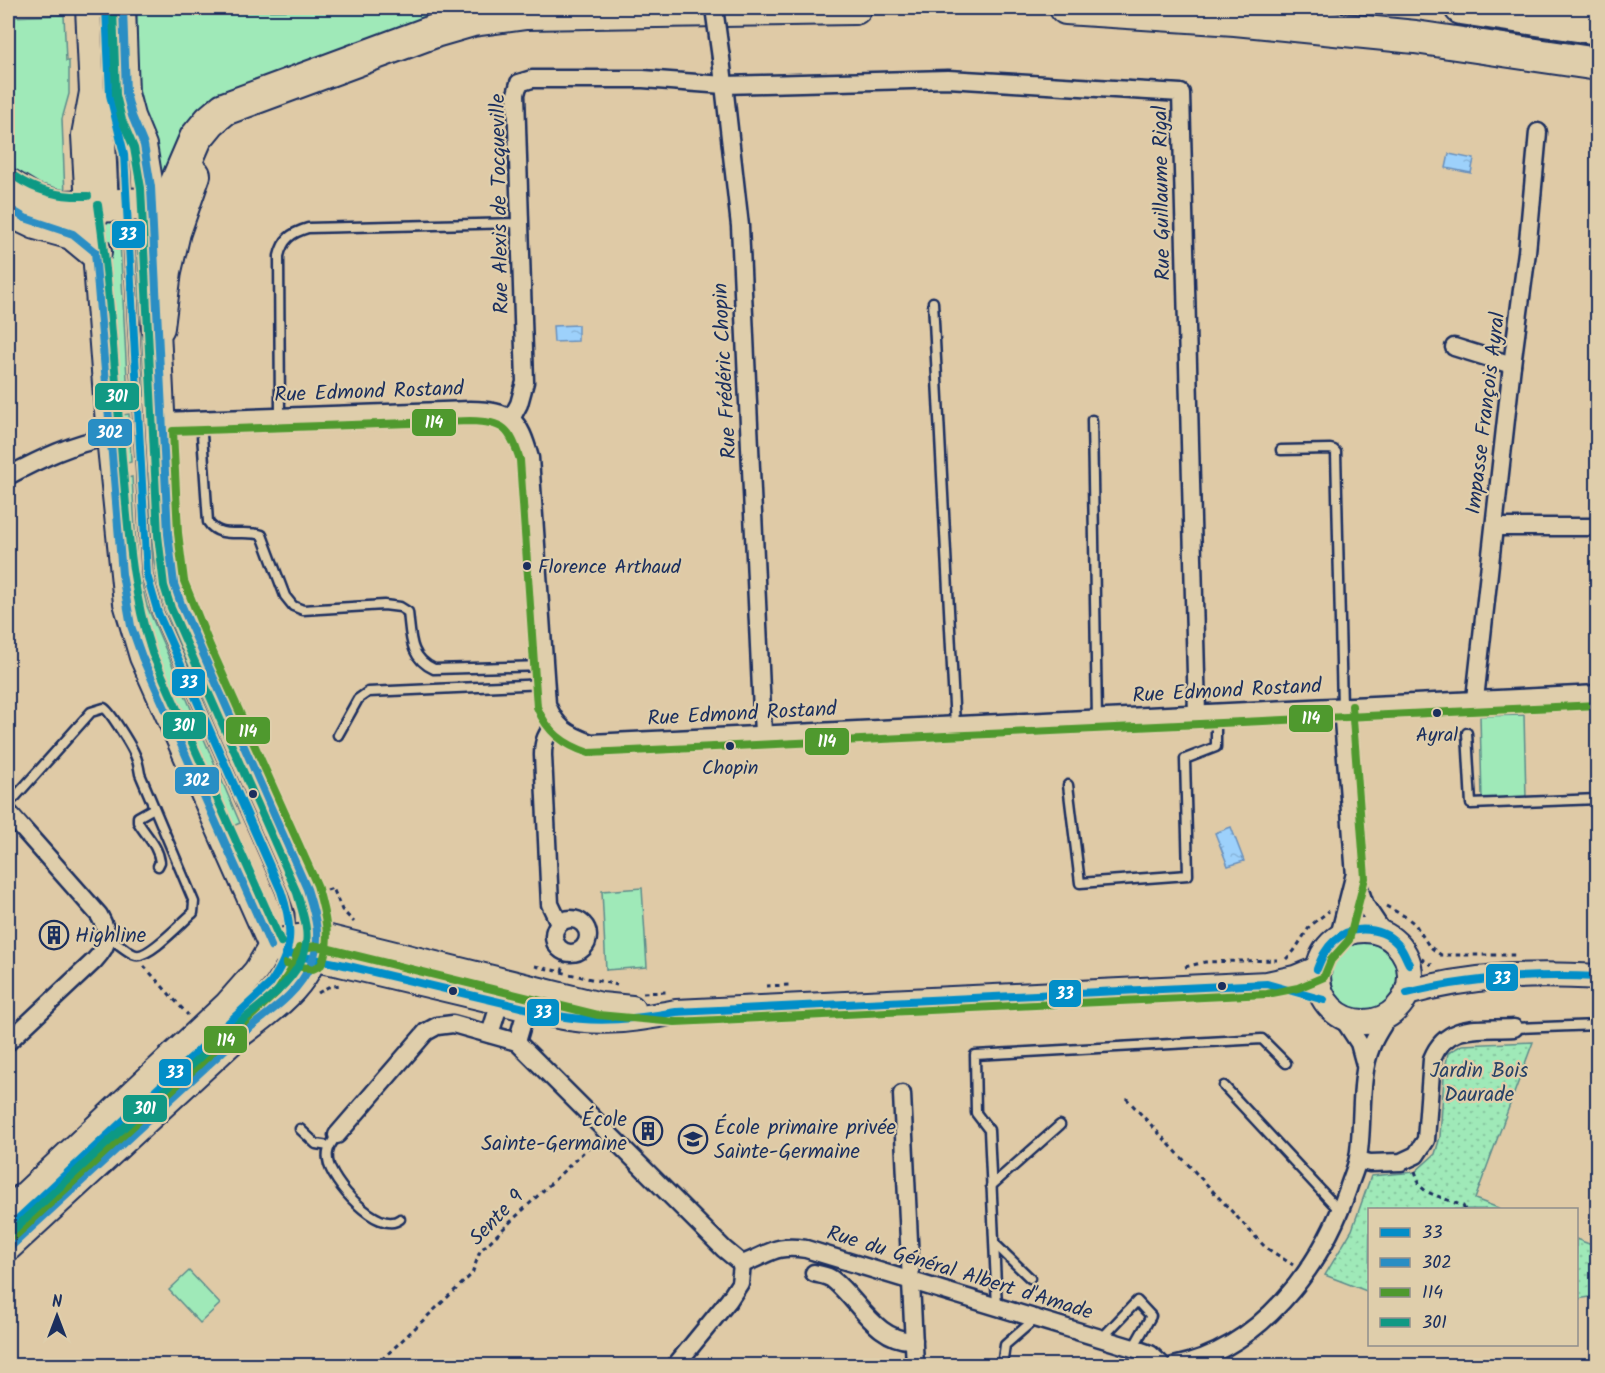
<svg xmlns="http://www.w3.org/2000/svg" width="1605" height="1373" font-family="Kalam,sans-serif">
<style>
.green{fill:#9fe9b8;stroke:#5d8c8b;stroke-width:1.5}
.park{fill:url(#park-dots);stroke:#5d8c8b;stroke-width:1.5}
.water{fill:url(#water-ripples);stroke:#6990bc;stroke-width:1.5}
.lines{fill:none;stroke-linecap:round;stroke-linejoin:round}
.lane-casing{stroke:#1b2f5e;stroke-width:13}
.street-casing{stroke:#1b2f5e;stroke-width:21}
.secondary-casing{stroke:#1b2f5e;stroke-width:28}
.highway-casing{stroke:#1b2f5e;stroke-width:36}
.path{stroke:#1b2f5e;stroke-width:3;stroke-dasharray:4.5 4.5;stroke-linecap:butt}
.lane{stroke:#dfceab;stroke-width:8}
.street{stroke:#dfceab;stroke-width:16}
.secondary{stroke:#dfceab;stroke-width:24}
.highway{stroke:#dfceab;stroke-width:32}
.street-bridge-casing{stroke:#1b2f5e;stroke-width:21;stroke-linecap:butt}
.street-bridge{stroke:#dfceab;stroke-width:16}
.bus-1-casing{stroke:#dfceab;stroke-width:12}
.bus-2-casing{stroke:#dfceab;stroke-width:12}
.bus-3-casing{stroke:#dfceab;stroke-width:12}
.bus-4-casing{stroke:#dfceab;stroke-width:12}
.bus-1{stroke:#038ec8;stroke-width:8}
.bus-2{stroke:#298ec4;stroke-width:8}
.bus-3{stroke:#4f992e;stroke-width:8}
.bus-4{stroke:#119984;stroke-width:8}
.bus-dot{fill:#1b2f5e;stroke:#dfceab;stroke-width:2}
.labels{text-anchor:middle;stroke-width:4.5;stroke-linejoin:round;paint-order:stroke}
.bus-label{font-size:20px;fill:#1b2f5e;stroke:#dfceab}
.street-label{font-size:21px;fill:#1b2f5e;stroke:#dfceab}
.poi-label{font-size:21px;fill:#1b2f5e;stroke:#dfceab;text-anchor:start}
.park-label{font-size:21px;fill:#284267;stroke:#dfceab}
.line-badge{stroke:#dfceab;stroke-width:2}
.badge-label{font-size:16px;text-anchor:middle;font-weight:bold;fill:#fff}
</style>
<defs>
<pattern id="park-dots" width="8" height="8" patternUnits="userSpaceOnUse" patternTransform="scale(1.5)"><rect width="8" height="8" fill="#9fe9b8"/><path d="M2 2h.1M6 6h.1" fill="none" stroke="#88c8a1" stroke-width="1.8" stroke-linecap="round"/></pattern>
<pattern id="water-ripples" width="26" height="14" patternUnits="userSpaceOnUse" patternTransform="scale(1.5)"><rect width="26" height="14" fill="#9dd1fb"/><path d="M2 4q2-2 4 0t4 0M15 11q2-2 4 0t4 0" fill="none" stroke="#87b4da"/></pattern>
</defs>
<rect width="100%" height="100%" fill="#dfcaa6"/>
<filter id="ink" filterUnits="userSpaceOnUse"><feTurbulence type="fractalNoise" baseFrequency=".0167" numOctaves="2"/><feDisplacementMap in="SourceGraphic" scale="12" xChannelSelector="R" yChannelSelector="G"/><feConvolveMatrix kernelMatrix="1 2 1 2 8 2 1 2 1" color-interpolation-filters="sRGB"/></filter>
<g filter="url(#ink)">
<!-- green -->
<g class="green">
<path d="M477,9L238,92L162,187L136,95L137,12Z"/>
<path d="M64,15L66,61H69V94L62,119L65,196C44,193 22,179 8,163V17Z"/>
<path d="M136,220H143L154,394L145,396Z"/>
<path d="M107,221H119L128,399L115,401L101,227Z"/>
<path d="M129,414L131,462L120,465L116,416Z"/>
<path d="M157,471L160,529L243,766L237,769C213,712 177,651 160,592C150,554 151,513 149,473Z"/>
<path d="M132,477L137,565L147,606L240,823L233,826L160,661L138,604L122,479Z"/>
<path d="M1524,715L1526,798L1482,799L1480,716Z"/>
<path d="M642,888L647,967L606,970L602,891Z"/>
<circle cx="1363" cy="976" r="38"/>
<path d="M189,1271L220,1304L200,1323L169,1290Z"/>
</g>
<!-- park -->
<g class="park">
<path d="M1533,1042L1475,1199L1501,1209L1370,1210L1369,1292L1325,1275L1352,1230L1371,1176L1415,1172L1435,1154L1440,1137L1444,1076L1448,1053L1462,1045Z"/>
<path d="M1576,1239L1597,1247V1296L1577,1299Z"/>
</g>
<!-- water -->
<g class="water">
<path d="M1449,154L1474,159L1471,173L1446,168Z"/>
<path d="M578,325V341L554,342L553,326Z"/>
<path d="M1231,827L1244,861L1228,866L1215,833Z"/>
</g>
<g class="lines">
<!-- lane casing -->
<g class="lane-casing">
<g id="lane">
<path d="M106,8L110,95L124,154L147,575L158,613L281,891L289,914L290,935"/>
<path d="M933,302L955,725"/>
<path d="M280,417L279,256C283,239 291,233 308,228L520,223"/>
<path d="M201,420L208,522C219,540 244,529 262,535L285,596L293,606L303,610L384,605L400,607L408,612C411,636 409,658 434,669L544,666"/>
<path d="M1092,420L1097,719"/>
<path d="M1281,450L1330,449L1334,450L1336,452L1342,707"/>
<path d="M1467,733L1471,804L1598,799"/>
<path d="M338,735L358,699L368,692L545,684"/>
<path d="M1068,785L1080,883L1188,875L1185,759L1216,747V713"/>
<path d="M8,803L16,796L91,712L104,708C110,711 132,747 135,755C138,761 139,768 140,774L194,902L193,913C182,922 149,958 136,955C129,954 115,941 108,936"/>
<path d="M154,808L138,817V822C146,836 158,845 160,862L158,866"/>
<path d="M8,1023L17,1032"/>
<path d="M1514,1028L1598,1025"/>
<path d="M1224,1086L1340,1211"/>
<path d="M300,1129L316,1144L329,1146"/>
<path d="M337,1135C332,1142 326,1150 328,1160C330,1181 379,1236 400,1219"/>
<path d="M991,1186L1060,1125"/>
<path d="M8,1228L266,988L277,974L286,957"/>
<path d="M995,1244L1030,1278"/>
<path d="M997,1307L989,1130L976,1113L975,1055L1262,1039L1286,1063"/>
<path d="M1102,1338L1137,1301L1151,1316L1133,1348"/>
<path d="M1002,1366L1005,1345L1035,1319"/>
</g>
</g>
<!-- street casing -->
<g class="street-casing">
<g id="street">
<path d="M721,58L740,226L763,734"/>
<path d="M1454,347L1512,365"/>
<path d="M511,419L519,404L525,382L516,94L519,83L532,79H643L724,85L948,79L1181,93L1197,714"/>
<path d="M162,421L470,410C511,411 519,418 530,458L547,704C556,728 567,734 591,743L1598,694"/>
<path d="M8,476C40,459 73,443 109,437"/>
<path d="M1495,527H1598"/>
<path d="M1475,699L1512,365L1527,252L1538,132"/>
<path d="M1342,707L1355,876L1365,905L1385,935"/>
<path d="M557,724C546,733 543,741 543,755L550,904L559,923"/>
<path d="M8,812L99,915C110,935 111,943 94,961L8,1042"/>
<circle cx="571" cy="936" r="17"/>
<path d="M1339,936L1354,877"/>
<path d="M1342,1017L1359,1043L1365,1065"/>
<path d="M490,1034L500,1002"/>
<path d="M517,1042L527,1008"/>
<path d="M902,1094L915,1366"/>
<path d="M337,1135L426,1032L437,1026L453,1024L517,1042L724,1249L742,1264"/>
<path d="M1358,1160L1370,1163L1401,1162L1416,1155L1426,1140L1432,1059C1447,1022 1479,1030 1514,1028"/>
<path d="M742,1264C770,1254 774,1244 806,1249L1133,1348L1150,1354L1163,1366"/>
<path d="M814,1273C820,1275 827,1275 832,1279C858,1299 877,1343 914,1340"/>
<path d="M675,1366L729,1300L740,1283L742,1264"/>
<path d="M1173,1366C1259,1350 1321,1268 1348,1189C1351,1179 1356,1169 1358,1158C1364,1123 1358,1078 1372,1045C1376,1034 1384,1024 1390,1013"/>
</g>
</g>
<!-- secondary casing -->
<g class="secondary-casing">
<g id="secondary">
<path d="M88,8L92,92L103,142L106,206"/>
<path d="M92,92L84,135L88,206L95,252L109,437L126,603L142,657L271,946"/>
<circle cx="1364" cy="976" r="46"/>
<path d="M271,946L288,954L340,964L558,1016C601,1025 634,1020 676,1012L1267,984L1295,978L1317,969"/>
<path d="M1407,993C1470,975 1532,973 1598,977"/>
<path d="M8,1210L227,1004L256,971L271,946L290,938L318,935L601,1005L632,1008"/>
<path d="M8,1249L240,1035C271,1012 319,979 318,935C318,919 311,904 307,889L181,604L174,584L168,534L151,187L144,145L132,116L126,93L123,8"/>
</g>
</g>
<!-- highway casing -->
<g class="highway-casing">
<g id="highway">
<path d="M1066,8L1235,19L1415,37L1598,64"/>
<path d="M1461,8L1598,28"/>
<path d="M8,185L33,200L61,207L152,204L168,196L174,189L196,138L210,121L224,109L435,31L473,20L526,13L855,8"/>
<path d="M13,212L36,223L72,233L95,252"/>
<path d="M158,327L165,271L174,232L194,175"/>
</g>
</g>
<!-- path -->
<g class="path">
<path d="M327,890L333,888L342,910L354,922"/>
<path d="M1386,906L1406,917L1415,924L1429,946L1441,955H1518"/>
<path d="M1398,945L1432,965"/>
<path d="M1314,949L1327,943"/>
<path d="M1286,959L1294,951L1310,926L1329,911"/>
<path d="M144,966L188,1015"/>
<path d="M535,966L617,985"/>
<path d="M1185,967L1205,962L1277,960"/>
<path d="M562,972L567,953"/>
<path d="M766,986L789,985"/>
<path d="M318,993L328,987L340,985"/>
<path d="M643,993L666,992"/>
<path d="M1126,1098L1265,1247L1293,1265"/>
<path d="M1415,1171L1420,1186L1427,1192L1463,1206L1465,1210"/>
<path d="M375,1366L472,1274L480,1251L593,1143"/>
</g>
<!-- lane -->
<use href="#lane" class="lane"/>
<!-- street -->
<use href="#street" class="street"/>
<!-- secondary -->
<use href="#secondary" class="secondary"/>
<!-- highway -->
<use href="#highway" class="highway"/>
<!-- street-bridge casing -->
<g class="street-bridge-casing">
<path id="street-bridge" d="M714,8L721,58"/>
</g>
<!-- street-bridge -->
<use href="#street-bridge" class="street-bridge"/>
<!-- bus-1 casing -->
<g class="bus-1-casing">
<g id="bus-1">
<path d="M288,954L340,964L558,1016C598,1023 636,1019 676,1012L1267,984L1324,1000"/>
<path d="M1317,969C1321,959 1325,949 1334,941C1353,923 1385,927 1400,947C1404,952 1406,959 1409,964"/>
<path d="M1407,993C1470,977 1533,974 1598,977"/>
<path d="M8,1228L270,984C293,951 294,929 281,891L158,613L147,575L124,154L110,95L106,8"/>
</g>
</g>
<!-- bus-2 casing -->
<g class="bus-2-casing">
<g id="bus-2">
<path d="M8,208L25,218L73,234L95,252"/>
<path d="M95,252L122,574L131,626L142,657L271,946"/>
<path d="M8,1249C83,1180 158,1110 234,1041C260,1017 296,999 311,964C323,938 315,915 307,889L181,604L174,584L168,534L151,187L144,145L132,116L126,93L123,8"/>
</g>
</g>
<!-- bus-3 casing -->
<g class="bus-3-casing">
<g id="bus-3">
<path d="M286,964L313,969L321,965C333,940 324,910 317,885L210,646L184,581L178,533L173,431L470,421C504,422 510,428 520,460L537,707C547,732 564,745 589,753L1598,705"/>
<path d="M15,1236L277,992L293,967L299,948L317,946L598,1015L675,1022L1267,994L1298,988L1324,977L1331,960L1349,940L1365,878L1352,706"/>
</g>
</g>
<!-- bus-4 casing -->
<g class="bus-4-casing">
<g id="bus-4">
<path d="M14,176C37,192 60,197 88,196"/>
<path d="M98,205C110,289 115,374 122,459C128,525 131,590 152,653L281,942"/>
<path d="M8,1235C80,1168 152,1101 225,1035C250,1011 283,994 300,963C313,939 304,917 297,893L171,608L164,586L158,535L141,188L134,148L122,120L116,95L113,8"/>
</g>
</g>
<!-- bus-1 -->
<use href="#bus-1" class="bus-1"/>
<!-- bus-2 -->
<use href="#bus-2" class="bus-2"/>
<!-- bus-3 -->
<use href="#bus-3" class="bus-3"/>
<!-- bus-4 -->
<use href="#bus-4" class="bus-4"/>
</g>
</g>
<!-- icons -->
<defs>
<g id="building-ring" transform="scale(1.5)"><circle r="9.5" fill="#dfceab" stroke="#1b2f5e" stroke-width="1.5"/><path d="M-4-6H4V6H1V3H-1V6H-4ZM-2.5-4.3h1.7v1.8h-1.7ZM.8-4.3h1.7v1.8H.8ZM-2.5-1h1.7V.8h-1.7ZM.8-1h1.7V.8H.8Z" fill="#1b2f5e"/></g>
<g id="school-ring" transform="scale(1.5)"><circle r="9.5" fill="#dfceab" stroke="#1b2f5e" stroke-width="1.5"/><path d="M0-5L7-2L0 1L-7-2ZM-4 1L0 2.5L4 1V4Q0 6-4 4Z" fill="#1b2f5e"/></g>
</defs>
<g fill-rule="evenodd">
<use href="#building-ring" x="54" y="935"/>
<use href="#building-ring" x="648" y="1131"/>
<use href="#school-ring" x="693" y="1139"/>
</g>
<!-- markers -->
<g class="bus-dot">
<circle cx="527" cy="566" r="5"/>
<circle cx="1437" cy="713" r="5"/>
<circle cx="730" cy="746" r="5"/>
<circle cx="253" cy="794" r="5"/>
<circle cx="1222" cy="986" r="5"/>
<circle cx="453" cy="991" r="5"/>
</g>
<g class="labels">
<!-- bus labels -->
<g class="bus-label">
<text x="538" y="573" text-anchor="start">Florence Arthaud</text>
<text x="1437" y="741">Ayral</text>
<text x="730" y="774">Chopin</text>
</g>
<!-- street labels -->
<g class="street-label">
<text transform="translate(1161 193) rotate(-91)" y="7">Rue Guillaume Rigal</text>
<text transform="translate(499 204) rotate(-91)" y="7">Rue Alexis de Tocqueville</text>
<text transform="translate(724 371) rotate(-93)" y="7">Rue Frédéric Chopin</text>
<text transform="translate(369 391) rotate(-2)" y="7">Rue Edmond Rostand</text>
<text transform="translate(1485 413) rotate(-83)" y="7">Impasse François Ayral</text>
<text transform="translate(1227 690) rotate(-3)" y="7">Rue Edmond Rostand</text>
<text transform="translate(742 713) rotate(-3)" y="7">Rue Edmond Rostand</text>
<text transform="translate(496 1217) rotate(-46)" y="7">Sente 9</text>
<text transform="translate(960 1272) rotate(17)" y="7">Rue du Général Albert d'Amade</text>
</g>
<!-- poi labels -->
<g class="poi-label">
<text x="75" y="942">Highline</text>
<text x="627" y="1126" text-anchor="end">École<tspan x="627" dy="24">Sainte-Germaine</tspan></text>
<text x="714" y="1134">École primaire privée<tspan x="714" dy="24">Sainte-Germaine</tspan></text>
</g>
<!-- park labels -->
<g class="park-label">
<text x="1479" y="1077">Jardin Bois<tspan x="1479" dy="24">Daurade</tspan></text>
</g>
</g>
<g class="line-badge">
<rect x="111" y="220" width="35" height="29" rx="6" fill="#038ec8"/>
<rect x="94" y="382" width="46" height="29" rx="6" fill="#119984"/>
<rect x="411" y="408" width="46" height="29" rx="6" fill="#4f992e"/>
<rect x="87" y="418" width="46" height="29" rx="6" fill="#298ec4"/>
<rect x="171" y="668" width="35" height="29" rx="6" fill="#038ec8"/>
<rect x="1288" y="704" width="46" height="29" rx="6" fill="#4f992e"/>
<rect x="162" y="711" width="45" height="29" rx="6" fill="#119984"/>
<rect x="225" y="716" width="46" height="29" rx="6" fill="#4f992e"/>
<rect x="804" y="727" width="46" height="29" rx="6" fill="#4f992e"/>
<rect x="174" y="766" width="46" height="29" rx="6" fill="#298ec4"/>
<rect x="1485" y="963" width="34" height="29" rx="6" fill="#038ec8"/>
<rect x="1048" y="979" width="34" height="29" rx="6" fill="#038ec8"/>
<rect x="526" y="998" width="34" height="29" rx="6" fill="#038ec8"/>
<rect x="203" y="1025" width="45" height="29" rx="6" fill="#4f992e"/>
<rect x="158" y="1058" width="34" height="29" rx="6" fill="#038ec8"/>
<rect x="122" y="1094" width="46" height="29" rx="6" fill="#119984"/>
</g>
<g class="badge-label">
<text x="128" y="240">33</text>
<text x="117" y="402">301</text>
<text x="434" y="428">114</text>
<text x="110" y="438">302</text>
<text x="189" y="688">33</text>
<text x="1311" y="724">114</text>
<text x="184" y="731">301</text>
<text x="248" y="737">114</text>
<text x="827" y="747">114</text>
<text x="197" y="786">302</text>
<text x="1502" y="984">33</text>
<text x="1065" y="999">33</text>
<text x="543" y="1018">33</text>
<text x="226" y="1046">114</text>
<text x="175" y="1078">33</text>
<text x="145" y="1114">301</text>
</g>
<!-- margin -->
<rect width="1605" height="1373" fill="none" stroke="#dfceab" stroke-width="30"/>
<rect x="15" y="15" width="1575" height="1343" fill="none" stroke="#1b2f5e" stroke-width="2" filter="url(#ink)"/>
<!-- legend -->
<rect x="1368" y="1208" width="210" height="138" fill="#dfceab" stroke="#918e8c" stroke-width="1.5"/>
<rect x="1380" y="1228" width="30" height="9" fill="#038ec8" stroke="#918e8c" stroke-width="1.5"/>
<text x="1422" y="1238" font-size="18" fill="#1b2f5e">33</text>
<rect x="1380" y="1258" width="30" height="9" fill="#298ec4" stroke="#918e8c" stroke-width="1.5"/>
<text x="1422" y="1268" font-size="18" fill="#1b2f5e">302</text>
<rect x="1380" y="1288" width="30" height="9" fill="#4f992e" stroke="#918e8c" stroke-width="1.5"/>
<text x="1422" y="1298" font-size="18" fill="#1b2f5e">114</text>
<rect x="1380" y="1318" width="30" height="9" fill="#119984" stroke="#918e8c" stroke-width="1.5"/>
<text x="1422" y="1328" font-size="18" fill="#1b2f5e">301</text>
<!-- north arrow -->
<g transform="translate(57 1316)" stroke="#dfceab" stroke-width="4.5" paint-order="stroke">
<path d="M0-4.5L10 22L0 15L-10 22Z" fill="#1b2f5e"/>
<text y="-9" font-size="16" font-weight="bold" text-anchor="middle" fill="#1b2f5e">N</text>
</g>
</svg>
